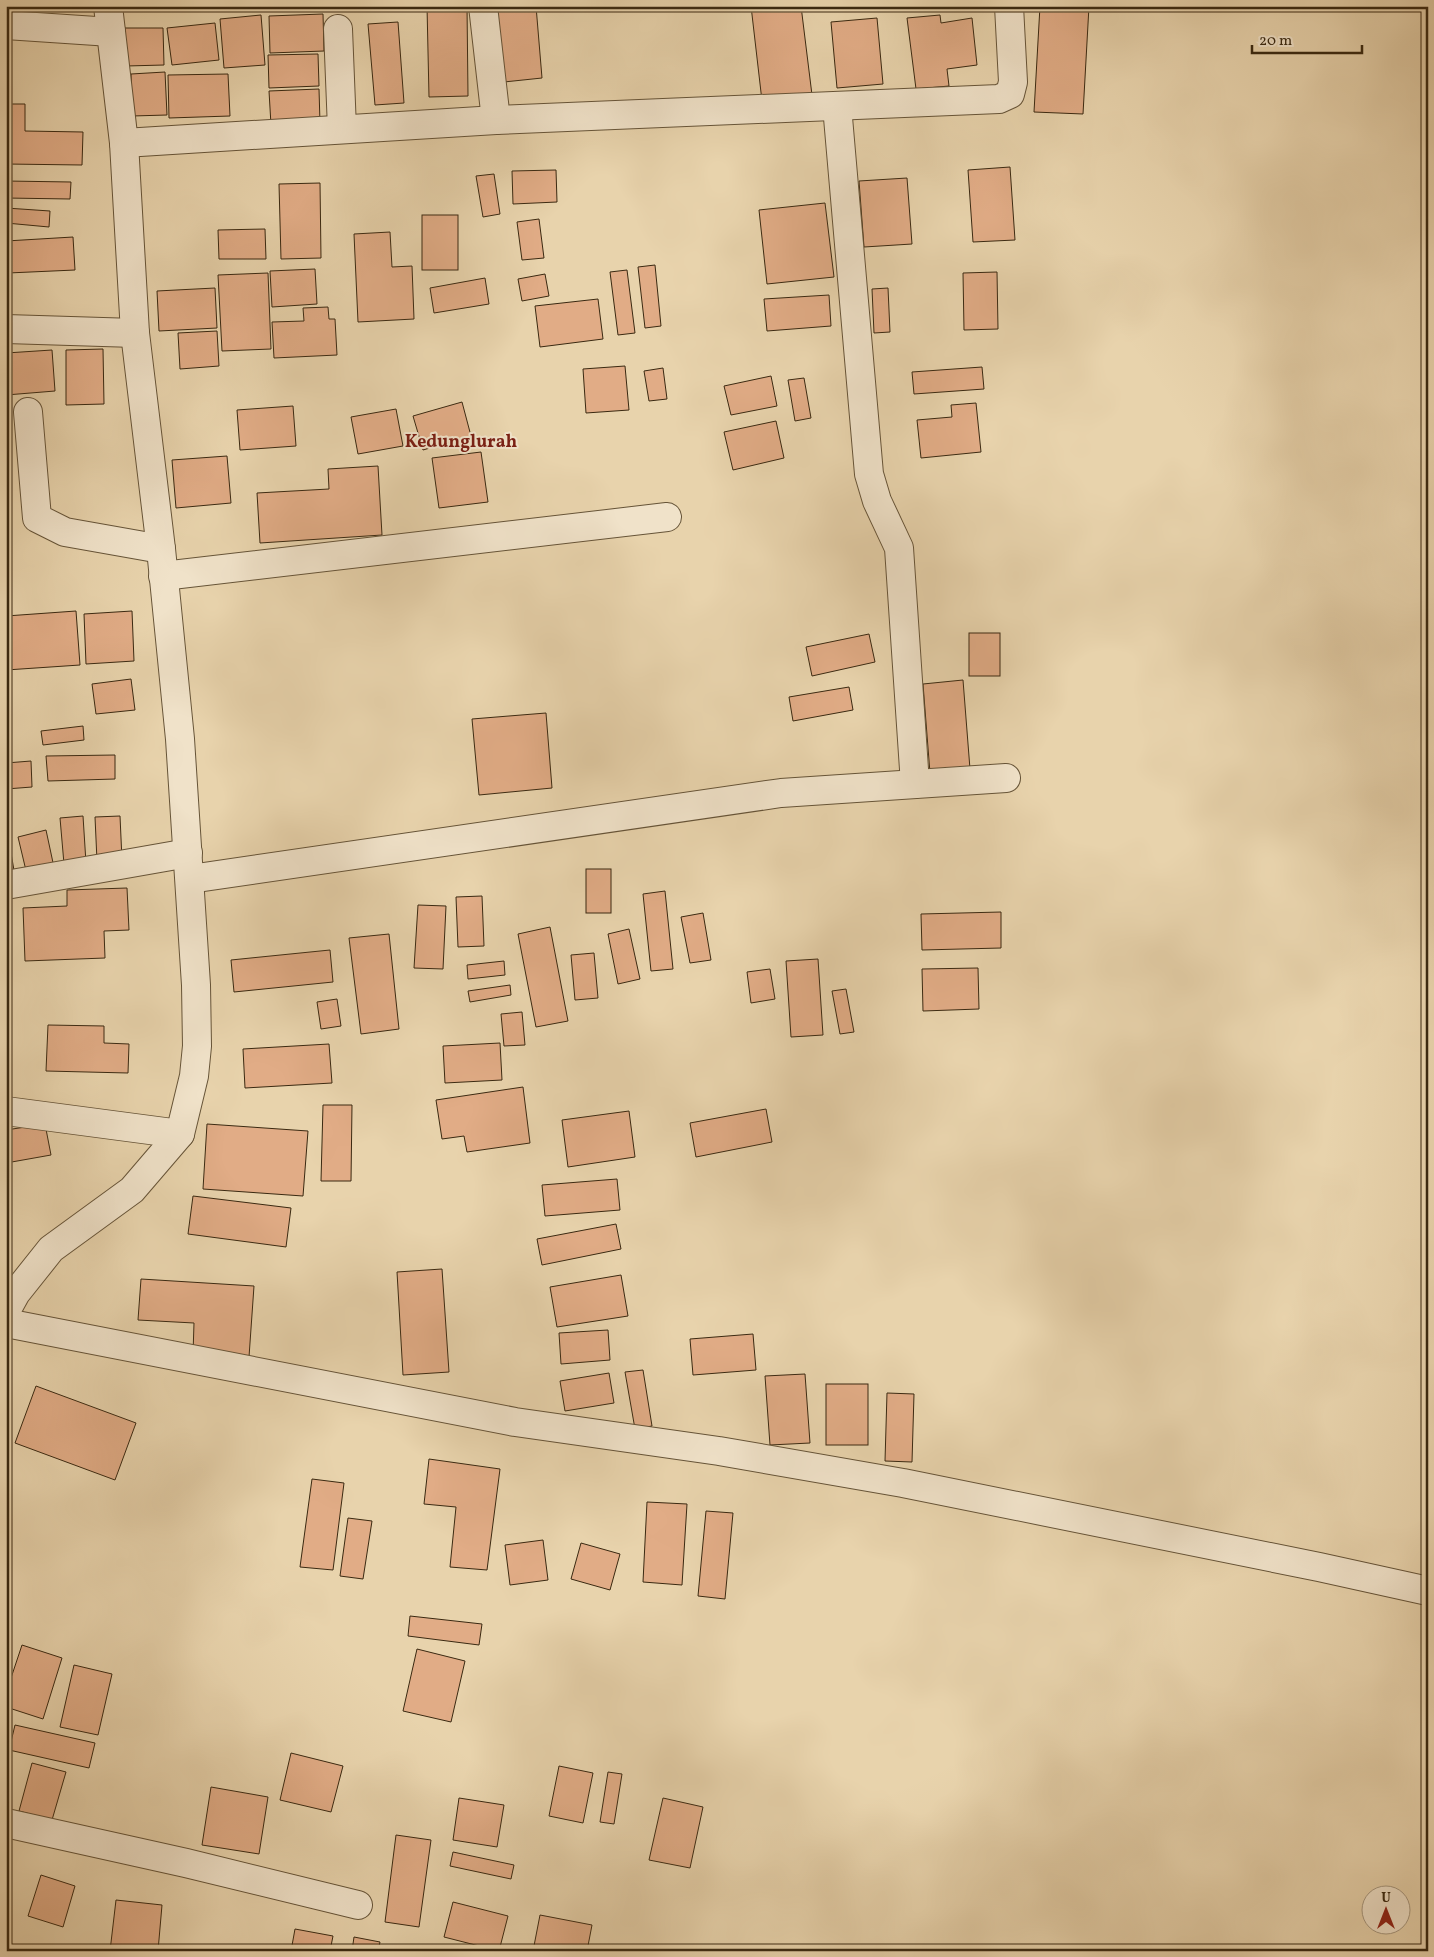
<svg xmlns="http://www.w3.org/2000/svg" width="1434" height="1957" font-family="Vollkorn,serif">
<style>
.building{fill:#e1ac86;stroke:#3a2911}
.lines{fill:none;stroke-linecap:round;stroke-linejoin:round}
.minor-casing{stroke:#665438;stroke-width:30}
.minor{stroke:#f0e2c9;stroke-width:28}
.labels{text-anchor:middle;stroke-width:4;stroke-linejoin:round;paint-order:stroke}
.quarter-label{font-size:18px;font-weight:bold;fill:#7a1f14;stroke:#f0e2c9}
</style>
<rect width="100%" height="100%" fill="#e8d3ac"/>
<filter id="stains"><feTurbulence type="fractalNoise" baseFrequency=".004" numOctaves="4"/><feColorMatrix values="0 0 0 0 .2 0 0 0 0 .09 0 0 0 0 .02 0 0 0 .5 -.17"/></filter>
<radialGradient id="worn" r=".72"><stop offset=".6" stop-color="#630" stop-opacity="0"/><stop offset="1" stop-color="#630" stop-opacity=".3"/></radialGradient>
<!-- building -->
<g class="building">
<path d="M427,6H467L468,96L429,97Z"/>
<path d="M497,6H536L542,78L504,82Z"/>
<path d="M751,6H801L812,95L762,101Z"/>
<path d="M1040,6H1089L1083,114L1034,112Z"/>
<path d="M323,14L324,51L270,53L269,16Z"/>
<path d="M261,15L265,65L224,68L220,19Z"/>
<path d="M940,15L941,23L972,18L977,65L947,69L949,86L916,89L907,18Z"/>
<path d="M877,18L883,84L837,88L831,22Z"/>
<path d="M398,22L404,103L375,105L368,24Z"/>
<path d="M215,23L219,60L172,65L167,28Z"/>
<path d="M125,28H163L164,65L126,66Z"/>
<path d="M318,54L319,86L269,88L268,55Z"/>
<path d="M165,72L167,115L132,116L131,74Z"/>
<path d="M228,74L230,116L169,118L168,75Z"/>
<path d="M319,89L320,123L271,125L269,91Z"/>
<path d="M6,104H25V131L83,132L82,165L6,164Z"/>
<path d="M1010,167L1015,240L973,242L968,170Z"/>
<path d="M556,170L557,202L513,204L512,171Z"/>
<path d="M494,174L500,214L483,217L476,176Z"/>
<path d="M907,178L912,244L864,247L859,181Z"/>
<path d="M6,181L71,182L70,199L6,198Z"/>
<path d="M320,183L321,258L281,259L279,184Z"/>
<path d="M825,203L834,277L767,284L759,210Z"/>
<path d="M6,208L50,211L49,227L6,223Z"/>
<rect x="422" y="215" width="36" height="55"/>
<path d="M539,219L544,258L522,260L517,222Z"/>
<path d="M265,229L266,259H219L218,230Z"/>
<path d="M390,232L392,267L412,266L414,319L358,322L354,234Z"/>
<path d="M73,237L75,270L8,273L6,241Z"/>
<path d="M655,265L661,326L645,328L638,267Z"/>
<path d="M315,269L317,304L272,307L270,271Z"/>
<path d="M627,270L635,333L618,335L610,272Z"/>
<path d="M997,272L998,329L964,330L963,273Z"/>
<path d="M268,273L271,349L222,351L218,275Z"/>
<path d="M545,274L549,296L522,301L518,279Z"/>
<path d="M485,278L489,304L434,313L430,288Z"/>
<path d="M215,288L217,328L159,331L157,291Z"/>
<path d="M888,288L890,332L874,333L872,289Z"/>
<path d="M829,295L831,326L767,331L764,299Z"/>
<path d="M598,299L603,339L540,347L535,306Z"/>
<path d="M328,307L329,319H335L337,355L274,358L272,322L304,321L303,308Z"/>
<path d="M217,331L219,366L180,369L178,333Z"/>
<path d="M103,349L104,404L66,405V350Z"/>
<path d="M52,350L55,391L6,395V353Z"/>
<path d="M625,366L629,410L586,413L583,369Z"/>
<path d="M982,367L984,389L914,394L912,372Z"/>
<path d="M663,368L667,399L649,401L644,371Z"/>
<path d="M771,376L777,406L731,415L724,386Z"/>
<path d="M804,378L811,418L795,421L788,380Z"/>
<path d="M462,402L471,436L423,450L413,416Z"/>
<path d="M976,403L981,452L921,458L917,420L952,417L951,405Z"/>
<path d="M293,406L296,446L240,450L237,410Z"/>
<path d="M396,409L403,446L358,454L351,417Z"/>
<path d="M776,421L784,458L733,470L724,432Z"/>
<path d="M481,452L488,502L439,508L432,458Z"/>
<path d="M227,456L231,503L176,508L172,460Z"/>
<path d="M378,466L382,535L260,543L257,493L329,489L328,469Z"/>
<path d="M76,611L80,665L6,670V616Z"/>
<path d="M132,611L134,661L86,664L84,614Z"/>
<rect x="969" y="633" width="31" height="43"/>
<path d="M869,634L875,662L812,676L806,647Z"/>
<path d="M131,679L135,710L96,714L92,684Z"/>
<path d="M963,680L970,769L930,773L923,684Z"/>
<path d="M849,687L853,710L793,721L789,697Z"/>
<path d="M546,713L552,788L479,795L472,719Z"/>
<path d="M83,726L84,740L43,745L41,731Z"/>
<path d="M115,755V779L48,781L46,756Z"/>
<path d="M31,761L32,787L6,789V763Z"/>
<path d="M83,816L86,863L64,864L60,818Z"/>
<path d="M120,816L122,860L97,861L95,817Z"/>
<path d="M46,830L55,872L28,879L18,837Z"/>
<path d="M6,836H8L15,876L6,878Z"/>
<rect x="586" y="869" width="25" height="44"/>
<path d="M127,888L129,930L104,931L105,958L25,961L23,908L67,906V890Z"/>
<path d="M665,891L673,969L651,971L643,894Z"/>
<path d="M482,896L484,946L458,947L456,897Z"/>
<path d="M418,905L446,906L443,969L414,968Z"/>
<path d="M1001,912V948L922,950L921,914Z"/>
<path d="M703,913L711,960L690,963L681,917Z"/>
<path d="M550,927L568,1021L536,1027L518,934Z"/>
<path d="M629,929L640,979L618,984L608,934Z"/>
<path d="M389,934L399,1029L361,1034L349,938Z"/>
<path d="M330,950L333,982L234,992L231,960Z"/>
<path d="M594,953L598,998L575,1000L571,955Z"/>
<path d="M818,959L823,1035L791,1037L786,961Z"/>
<path d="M504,961L505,975L468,979L467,965Z"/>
<path d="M978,968L979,1009L923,1011L922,969Z"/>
<path d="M770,969L775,999L751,1003L747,972Z"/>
<path d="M510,985L511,995L470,1002L468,991Z"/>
<path d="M846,989L854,1032L840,1034L832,991Z"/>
<path d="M337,999L341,1026L321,1029L317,1002Z"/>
<path d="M522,1012L525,1045L504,1046L501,1014Z"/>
<path d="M48,1025L104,1026V1043L129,1044L128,1073L46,1071Z"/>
<path d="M500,1043L502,1080L445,1083L443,1046Z"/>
<path d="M329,1044L332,1083L245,1088L243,1049Z"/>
<path d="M523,1087L530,1143L467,1152L464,1136L442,1139L436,1100Z"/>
<path d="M323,1105H352L351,1181H321Z"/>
<path d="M766,1109L772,1142L696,1157L690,1123Z"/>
<path d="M629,1111L635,1157L568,1167L562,1120Z"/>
<path d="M45,1124L51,1155L6,1163V1130Z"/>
<path d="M207,1124L308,1131L303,1196L203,1189Z"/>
<path d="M617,1179L620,1210L545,1216L542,1185Z"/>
<path d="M193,1196L291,1208L286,1247L188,1234Z"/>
<path d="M616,1224L621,1249L542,1265L537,1239Z"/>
<path d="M442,1269L449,1372L403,1375L397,1272Z"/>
<path d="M621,1275L628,1316L557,1327L550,1287Z"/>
<path d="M141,1279L254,1286L249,1357L193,1354L194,1323L138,1320Z"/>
<path d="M608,1330L610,1360L561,1364L559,1333Z"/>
<path d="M753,1334L756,1370L693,1375L690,1339Z"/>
<path d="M643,1370L652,1426L635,1429L625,1372Z"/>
<path d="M609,1373L614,1403L565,1411L560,1381Z"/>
<path d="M805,1374L810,1443L770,1445L765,1376Z"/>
<rect x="826" y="1384" width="42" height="61"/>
<path d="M36,1386L136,1423L115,1480L15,1443Z"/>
<path d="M887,1393L914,1394L912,1462L885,1461Z"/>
<path d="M429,1459L500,1469L487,1570L450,1567L456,1507L424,1504Z"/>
<path d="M312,1479L344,1483L333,1570L300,1567Z"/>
<path d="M647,1502L687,1504L682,1585L643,1582Z"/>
<path d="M706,1511L733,1513L725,1599L698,1596Z"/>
<path d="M348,1518L372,1521L363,1579L340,1576Z"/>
<path d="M543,1540L548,1580L510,1585L505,1545Z"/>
<path d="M581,1543L620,1554L610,1590L571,1579Z"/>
<path d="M410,1616L482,1624L479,1645L408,1636Z"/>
<path d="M22,1645L62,1658L43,1719L6,1707V1693Z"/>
<path d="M417,1649L465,1661L451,1722L403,1711Z"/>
<path d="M74,1665L112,1674L98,1735L60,1727Z"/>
<path d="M15,1725L95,1743L89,1768L9,1750Z"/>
<path d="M291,1753L343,1766L331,1812L280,1800Z"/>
<path d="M32,1763L66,1772L52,1820L19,1811Z"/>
<path d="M559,1766L593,1773L583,1823L549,1816Z"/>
<path d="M608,1772L622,1774L614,1824L600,1822Z"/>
<path d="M211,1787L268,1797L259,1854L202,1845Z"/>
<path d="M459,1798L504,1805L497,1847L453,1840Z"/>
<path d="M663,1798L703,1807L690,1868L649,1860Z"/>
<path d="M396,1835L431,1840L419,1927L385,1922Z"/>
<path d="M453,1852L514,1865L511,1879L450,1866Z"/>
<path d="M41,1875L75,1886L63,1927L28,1916Z"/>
<path d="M116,1900L162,1905L158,1951H110Z"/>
<path d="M453,1902L508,1916L499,1951L444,1937Z"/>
<path d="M540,1915L592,1925L587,1951H533Z"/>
<path d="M295,1929L333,1936L330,1951H291Z"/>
<path d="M354,1937L380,1942L378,1951H352Z"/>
</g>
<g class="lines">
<!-- minor casing -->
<g class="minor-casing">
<g id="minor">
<path d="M483,6L496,120"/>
<path d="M6,25L111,32"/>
<path d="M338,29L342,129"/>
<path d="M837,106L869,474L877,501L899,548L915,784"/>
<path d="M124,143L496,120L999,99L1010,94L1013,82L1009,6"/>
<path d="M6,329L135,333"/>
<path d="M28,412L37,518L65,532L161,549"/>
<path d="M163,576L667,517"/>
<path d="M190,879L781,793L1006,778"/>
<path d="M6,885L188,853"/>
<path d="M6,1111L180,1134"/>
<path d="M6,1311L16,1293L51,1249L132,1190L180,1134L194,1076L197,1046L196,985L180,739L161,549L135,333L124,143L108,6"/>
<path d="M6,1323L515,1422L719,1451L903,1483L1319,1567L1428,1591"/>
<path d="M6,1823L186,1863L358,1905"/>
</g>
</g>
<!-- minor -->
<use href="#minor" class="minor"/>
</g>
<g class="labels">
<!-- quarter labels -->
<g class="quarter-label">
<text x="461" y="447">Kedunglurah</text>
</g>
</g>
<!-- margin -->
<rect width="1434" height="1957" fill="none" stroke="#e8d3ac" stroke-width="25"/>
<rect x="8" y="8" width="1419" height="1942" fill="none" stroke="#3a2911" stroke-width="2.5"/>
<rect x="12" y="12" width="1409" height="1932" fill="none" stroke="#3a2911"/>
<!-- north arrow -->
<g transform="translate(1386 1910)"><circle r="24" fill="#f0e2c9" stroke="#a7987f"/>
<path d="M0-4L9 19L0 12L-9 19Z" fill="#8f2418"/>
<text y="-8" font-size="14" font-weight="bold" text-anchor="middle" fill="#3a2911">U</text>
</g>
<!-- scale -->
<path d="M1252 45v8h110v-8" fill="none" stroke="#3a2911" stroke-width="2.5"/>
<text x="1259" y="45" font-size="15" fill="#3a2911" stroke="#f0e2c9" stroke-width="4" paint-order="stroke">20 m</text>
<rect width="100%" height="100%" filter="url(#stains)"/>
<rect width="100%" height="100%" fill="url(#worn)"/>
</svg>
